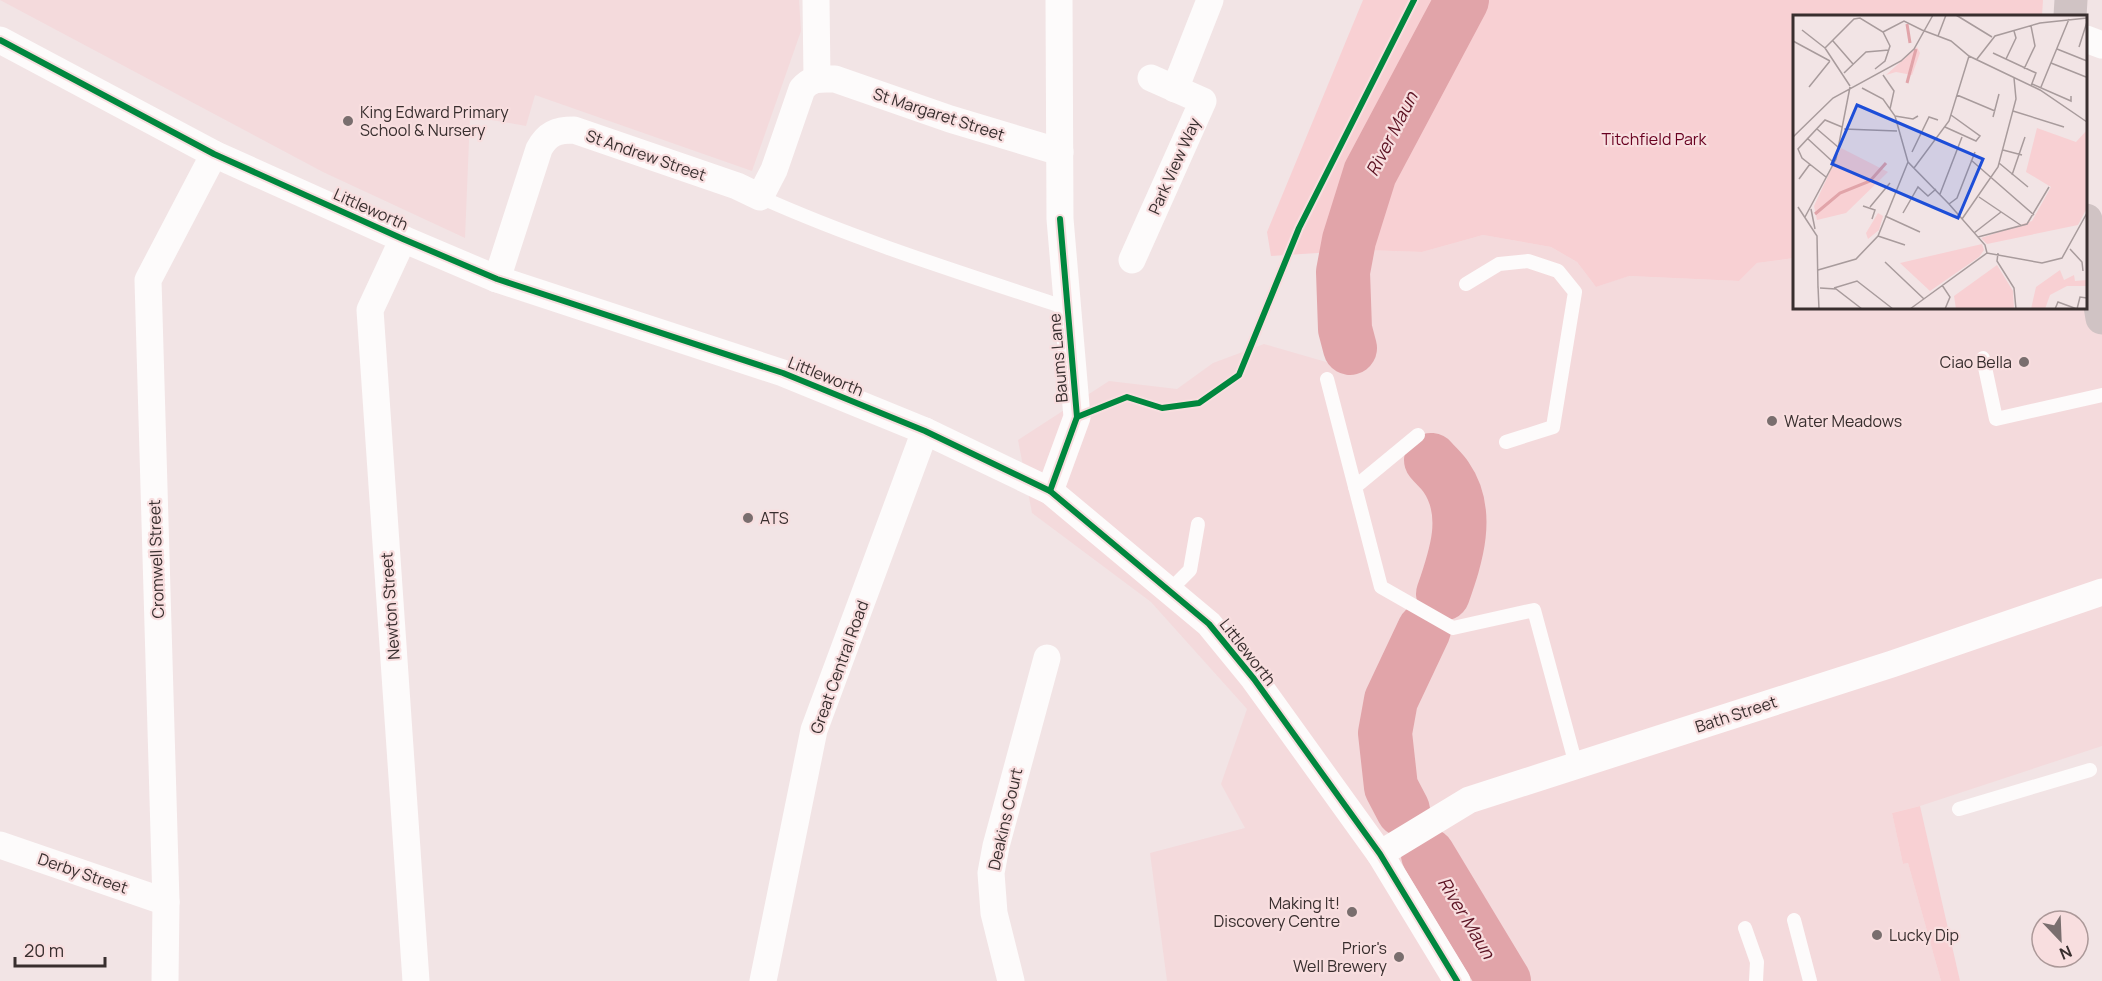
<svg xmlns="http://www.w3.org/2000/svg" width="2102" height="981" font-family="Manrope,sans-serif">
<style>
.built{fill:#f4dadc}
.green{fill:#f8d0d3}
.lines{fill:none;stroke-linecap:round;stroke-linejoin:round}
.river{stroke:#e1a4a9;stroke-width:54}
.lane{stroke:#fdfbfb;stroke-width:14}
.street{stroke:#fdfbfb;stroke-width:27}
.highway{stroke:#d0c3c4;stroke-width:33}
.cycleway-casing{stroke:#f8dedf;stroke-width:10}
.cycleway{stroke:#00873e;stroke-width:6}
.poi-dot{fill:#796e6e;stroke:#f8dedf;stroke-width:2}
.labels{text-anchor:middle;stroke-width:4.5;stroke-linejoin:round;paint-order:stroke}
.poi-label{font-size:16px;fill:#382e2e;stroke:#f8dedf;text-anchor:start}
.street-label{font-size:16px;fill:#382e2e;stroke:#f8dedf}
.park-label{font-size:16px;fill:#680020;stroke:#f8dedf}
.water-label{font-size:18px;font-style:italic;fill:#5c1222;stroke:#f8dedf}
.inset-river{fill:none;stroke:#e1a4a9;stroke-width:3}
.inset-road{fill:none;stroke:#a89b9c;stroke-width:1.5}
.view{fill:#1d4ed8;fill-opacity:0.15;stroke:#1d4ed8;stroke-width:3}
.inset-edge{fill:none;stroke:#382e2e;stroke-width:3}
</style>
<rect width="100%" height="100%" fill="#f2e4e5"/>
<!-- built -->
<g class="built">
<path d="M0,0H799L801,31L752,171L535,95L526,126L470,116L465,238L323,172Z"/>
<path d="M1483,235L1551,247L1577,262L1596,287L1628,276L1739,281L1757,263L1794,258V308H2086L2102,265V746L1920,806L1892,813L1903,864L1908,863L1941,981H1167L1150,853L1245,828L1221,784L1247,709L1151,602L1032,513L1018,440L1109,381L1177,389L1213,363L1264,344L1340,366L1370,347L1360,294L1364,250L1422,252Z"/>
</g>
<!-- green -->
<g class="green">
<path d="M1363,0H2043L2042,16H1794V258L1757,263L1739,281L1629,276L1596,287L1577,262L1551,247L1483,235L1422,252L1364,250L1271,256L1267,232Z"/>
<path d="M1920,806L1960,981H1941L1908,863L1903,864L1892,813Z"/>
</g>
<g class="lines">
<!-- river -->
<g class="river">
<path d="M1350,348L1345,329L1343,272L1349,240L1370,173L1462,0"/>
<path d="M1431,460C1436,466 1442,471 1446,477C1471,513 1456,557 1443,594"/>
<path d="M1403,810L1391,787L1385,733L1391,700L1424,630"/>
<path d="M1428,855L1504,981"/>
</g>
<!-- lane -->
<g class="lane">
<path d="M760,197C858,241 965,274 1067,308"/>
<path d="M1466,284L1499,264L1528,261L1558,271L1575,292L1553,427L1506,442"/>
<path d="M1983,358L1996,419L2102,395"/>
<path d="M1327,379L1381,587L1453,628L1534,610L1576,765"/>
<path d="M1355,487L1418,435"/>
<path d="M1169,591L1190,570L1198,524"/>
<path d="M1959,809L2090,770"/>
<path d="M1794,920L1810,981"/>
<path d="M1745,928L1757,962L1756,981"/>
</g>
<!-- street -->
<g class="street">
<path d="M816,0L817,78"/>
<path d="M2086,39L2102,45"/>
<path d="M0,40L214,154L403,239L497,279L783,373L925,431L1050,491L1209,624L1254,679L1380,854L1457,981"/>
<path d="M1175,89L1210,0"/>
<path d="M403,239L370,310L416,981"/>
<path d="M1132,260L1203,101L1151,78"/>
<path d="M497,279L539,149C547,134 556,130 574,130L737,186L760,197L774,170L802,89C812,77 821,79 835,79L950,119L1060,152"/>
<path d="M1050,491L1077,417L1060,219L1059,0"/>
<path d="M0,845L166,902"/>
<path d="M1380,854L1469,800L1892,664L2102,592"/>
<path d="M165,981L166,902L148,280L214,154"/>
<path d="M763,981L814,730L925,431"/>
<path d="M1011,981L994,913L991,873L996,846L1047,658"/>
</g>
<!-- highway -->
<g class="highway">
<path d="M2070,16L2071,0"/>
<path d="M2086,220L2102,318"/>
</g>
<!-- cycleway casing -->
<g class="cycleway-casing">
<g id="cycleway">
<path d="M0,40L214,154L403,239L497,279L783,373L925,431L1050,491L1209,624L1254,679L1380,854L1457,981"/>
<path d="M1077,417L1127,397L1162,408L1199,403L1239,375L1299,228L1414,0"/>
<path d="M1050,491L1077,417L1060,219"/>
</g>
</g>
<!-- cycleway -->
<use href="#cycleway" class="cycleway"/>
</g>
<!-- markers -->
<g class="poi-dot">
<circle cx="348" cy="121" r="6"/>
<circle cx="2024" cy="362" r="6"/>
<circle cx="1772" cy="421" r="6"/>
<circle cx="748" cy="518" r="6"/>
<circle cx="1352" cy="912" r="6"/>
<circle cx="1877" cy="935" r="6"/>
<circle cx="1399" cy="957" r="6"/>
</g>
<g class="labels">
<!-- poi labels -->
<g class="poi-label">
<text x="360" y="118">King Edward Primary<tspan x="360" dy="18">School &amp; Nursery</tspan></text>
<text x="2012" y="368" text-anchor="end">Ciao Bella</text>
<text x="1784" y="427">Water Meadows</text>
<text x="760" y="524">ATS</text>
<text x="1340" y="909" text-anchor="end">Making It!<tspan x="1340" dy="18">Discovery Centre</tspan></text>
<text x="1889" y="941">Lucky Dip</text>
<text x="1387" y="954" text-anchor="end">Prior's<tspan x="1387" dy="18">Well Brewery</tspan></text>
</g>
<!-- street labels -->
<g class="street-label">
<text transform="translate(939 114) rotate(18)" y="6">St Margaret Street</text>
<text transform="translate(646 155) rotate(19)" y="6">St Andrew Street</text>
<text transform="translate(1174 166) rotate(-66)" y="6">Park View Way</text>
<text transform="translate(371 209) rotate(24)" y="6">Littleworth</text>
<text transform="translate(1058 358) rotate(-95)" y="6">Baums Lane</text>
<text transform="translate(826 376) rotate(22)" y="6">Littleworth</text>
<text transform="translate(156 559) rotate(-92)" y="6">Cromwell Street</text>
<text transform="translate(390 606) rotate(-94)" y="6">Newton Street</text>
<text transform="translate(1248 652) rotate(52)" y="6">Littleworth</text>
<text transform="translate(839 667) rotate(-70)" y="6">Great Central Road</text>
<text transform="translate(1736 714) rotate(-18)" y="6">Bath Street</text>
<text transform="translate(1005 819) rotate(-77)" y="6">Deakins Court</text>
<text transform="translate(83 873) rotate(19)" y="6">Derby Street</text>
</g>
<!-- park labels -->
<g class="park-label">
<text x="1654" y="145">Titchfield Park</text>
</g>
<!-- water labels -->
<g class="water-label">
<text transform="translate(1392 134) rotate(-63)" y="6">River Maun</text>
<text transform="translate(1466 918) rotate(59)" y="6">River Maun</text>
</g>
</g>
<!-- overview -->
<g transform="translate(1793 15)">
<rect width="294" height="294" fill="#f2e4e5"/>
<path d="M124,32L127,38L119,60L103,57L93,60ZM244,113L283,127L294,115V193L285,210L194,229L188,223L239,206L258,172L233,157ZM48,133L95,157L53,198L24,205L21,191ZM85,198L90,201L86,215L75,224L73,218ZM189,229L191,235L186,242L137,276L107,248ZM204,250L220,276L221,294H163L161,281ZM267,255L271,265L281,260L282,266L294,265V271H274L257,280L252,294H238L243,272Z" fill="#f8d0d3"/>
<path class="inset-river" d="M114,9L117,28M114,68L123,34M22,199L47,178L77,166L93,148"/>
<path class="inset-road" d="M163,0L199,22M9,15L32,33M129,15L158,26L176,41L247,75L294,107M90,17L111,6L129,15M145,21L153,0M0,26L37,46M40,26L60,49M286,32L294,7M32,33L61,4L67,3L90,17L97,31L92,46L82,54M32,33L57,71M264,34L294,46M200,38L243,58L238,71M184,44L202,21L247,8L294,3M213,44L223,23L221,16M258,48L293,62M231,54L242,31L238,11M51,58L73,37L96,35M90,60L101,76L97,94M239,69L278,86V81M16,72L37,46M248,72L276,4M69,73L90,84L102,101L115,147L156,189L192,230L194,238M164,80L202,96M220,96L271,112M102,101L120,104L125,101M200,102L206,79M152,112L183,126L187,121L158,100M24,114L45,132M51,114L104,116M0,122L40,83L108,46L121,34L140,0M14,123L40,147M210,135L229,140M119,137L136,102L145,105M178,145L241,200M206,148L235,172M121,153L156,106L176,41M219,160L232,122M33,162L9,143L5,134L32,105L49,112M6,164L17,149M147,179L169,122M186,182L229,211M156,189L164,183L182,137M70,191L82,195L79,204M5,192L24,221L25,273M77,192L97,168M18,194L22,214M110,198L125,172L135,181L143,174M92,201L127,217M12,202L43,144L57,72M169,204L205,152L223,84L221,63M181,218L208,197M85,221L112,230M185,222L234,209L256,172M277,234L289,247L290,256M205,238L204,246L221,273L223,294M92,247L131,284M25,255L63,244L85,221L115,147M149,270L157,282L152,294M25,271L26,294M27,273L43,274L69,294M41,273L64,266L100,294M117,294L194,238L249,248L269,243L294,198M262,294L265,287L284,294M284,294L287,282L294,283"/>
<path class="view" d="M64,90L190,144L165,203L39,149Z"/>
<rect width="294" height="294" class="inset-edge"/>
</g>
<!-- north arrow -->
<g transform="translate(2060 939) rotate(157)"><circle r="28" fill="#f8dedf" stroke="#ab9898" stroke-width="1.5"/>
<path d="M0-4.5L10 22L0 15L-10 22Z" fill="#796e6e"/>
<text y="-9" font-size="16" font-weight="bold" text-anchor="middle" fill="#382e2e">N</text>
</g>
<!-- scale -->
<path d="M15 957v9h90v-9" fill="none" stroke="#382e2e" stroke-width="3"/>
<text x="24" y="957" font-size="18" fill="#382e2e" stroke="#f8dedf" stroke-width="4.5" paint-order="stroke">20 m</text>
</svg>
